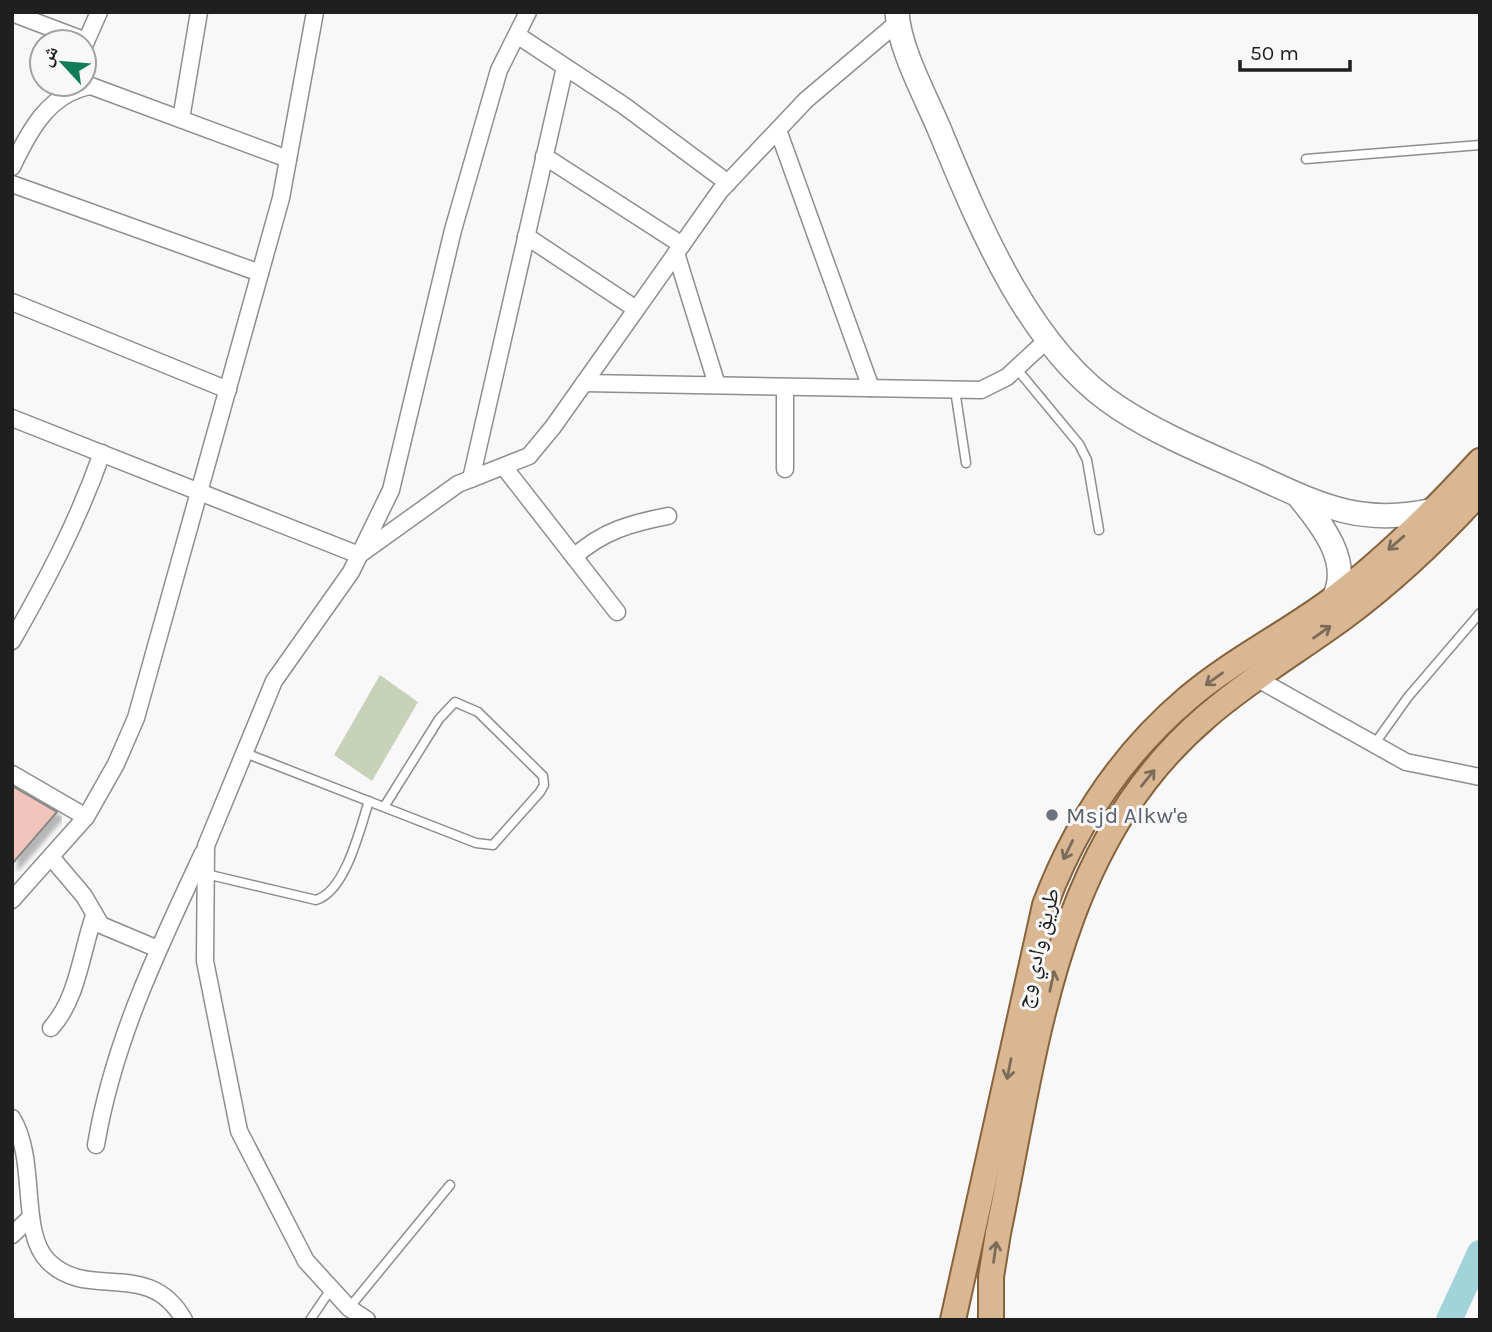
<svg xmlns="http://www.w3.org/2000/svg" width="1492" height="1332" font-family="Karla,'Noto Naskh Arabic',sans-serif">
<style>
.green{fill:#c8d2b9}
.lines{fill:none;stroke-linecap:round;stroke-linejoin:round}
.river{stroke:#a1d3db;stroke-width:26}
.building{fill:#f1c5bb;stroke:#888787;stroke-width:2;filter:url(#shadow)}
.lane-casing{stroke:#8e8e8f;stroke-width:11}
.street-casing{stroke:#8e8e8f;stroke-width:19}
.secondary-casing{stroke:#8e8e8f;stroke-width:26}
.primary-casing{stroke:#86633b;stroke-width:28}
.lane{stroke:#fff;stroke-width:8}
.street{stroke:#fff;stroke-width:16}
.secondary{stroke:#fff;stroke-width:23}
.primary{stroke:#d8b792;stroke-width:24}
.oneway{stroke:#7c6b58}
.worship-dot{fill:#6b7280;stroke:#f8f8f9;stroke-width:2.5}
.labels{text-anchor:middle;stroke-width:6;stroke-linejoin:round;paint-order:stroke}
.worship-label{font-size:23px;fill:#5b616d;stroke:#f8f8f9;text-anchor:start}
.street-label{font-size:23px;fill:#1f1f1f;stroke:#f8f8f9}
</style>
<defs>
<filter id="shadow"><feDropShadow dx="6" dy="6" stdDeviation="2" flood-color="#0004"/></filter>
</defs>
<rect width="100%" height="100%" fill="#f8f8f9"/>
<!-- green -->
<path class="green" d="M380,675L418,702L372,781L334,755Z"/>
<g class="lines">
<!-- river -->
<path class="river" d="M1449,1320L1480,1253"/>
</g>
<!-- building -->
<path class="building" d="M14,787L57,812L12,864V789Z"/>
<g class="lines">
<!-- lane casing -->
<g class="lane-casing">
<g id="lane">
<path d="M1306,159L1480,145"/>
<path d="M1016,368L1079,444L1087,460L1099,530"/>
<path d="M955,390L966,463"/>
<path d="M1373,746L1408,697L1480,613"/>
<path d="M245,753L476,843L493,845L540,792L544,785L543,776L478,712L455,702L439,719L384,807"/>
<path d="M206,874L316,900C346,891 360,828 369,801"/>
<path d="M349,1308L450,1185"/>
<path d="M310,1320L331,1289"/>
</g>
</g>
<!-- street casing -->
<g class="street-casing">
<g id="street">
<path d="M12,13L86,41"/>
<path d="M517,35L623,105L728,183"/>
<path d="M84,46L99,12"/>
<path d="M181,119L199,12"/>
<path d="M778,130L871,388"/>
<path d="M544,156L682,245"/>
<path d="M12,167C29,131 49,93 91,86L288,159"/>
<path d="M12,184L260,273"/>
<path d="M526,236L636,309"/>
<path d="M676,253L717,385"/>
<path d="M12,302L228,390"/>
<path d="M584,383L981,390L1007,377L1049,338"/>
<path d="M12,418L359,555L458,484L529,456L553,427L720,191L806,100L897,23"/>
<path d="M504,467L617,612"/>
<path d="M785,469V387"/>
<path d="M471,479L565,67"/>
<path d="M574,557C602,531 632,523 668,516"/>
<path d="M12,641C48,578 78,521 102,453"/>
<path d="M1256,678L1406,762L1480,777"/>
<path d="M12,774L86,817"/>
<path d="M51,857L84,896L101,925L158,949"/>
<path d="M12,900L86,817L116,764L136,718L281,198L315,12"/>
<path d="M51,1028C78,998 81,953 94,916"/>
<path d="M12,1118C38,1161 19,1232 48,1261C88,1302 149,1257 184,1320"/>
<path d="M96,1145C113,1042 159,947 203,853"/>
<path d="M12,1235L31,1217"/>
<path d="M367,1320L349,1308L306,1261L239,1131L205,961L206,846L274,681L351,572L391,490L453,230L499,70L528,12"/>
</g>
</g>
<!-- secondary casing -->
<g class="secondary-casing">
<g id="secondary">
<path d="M897,12C899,49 926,97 940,131C979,225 1030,351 1119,408C1160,435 1207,454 1252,474C1318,504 1359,527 1434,510"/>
<path d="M1300,498C1322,525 1353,563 1333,599"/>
</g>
</g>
<!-- primary casing -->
<g class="primary-casing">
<g id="primary">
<path d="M953,1320L1045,905C1075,825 1123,753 1188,698C1233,660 1286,634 1333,599C1386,559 1435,510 1480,461"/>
<path d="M991,1320V1277L998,1233C1037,1047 1053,847 1207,716C1250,679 1299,650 1344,617C1394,580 1439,537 1480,492"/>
</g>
</g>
<!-- lane -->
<use href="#lane" class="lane"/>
<!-- street -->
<use href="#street" class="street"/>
<!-- secondary -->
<use href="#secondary" class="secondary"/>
<!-- primary -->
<use href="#primary" class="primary"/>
</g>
<!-- one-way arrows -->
<defs><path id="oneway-shaft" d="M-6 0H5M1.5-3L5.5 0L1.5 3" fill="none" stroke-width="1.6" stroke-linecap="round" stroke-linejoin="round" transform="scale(1.75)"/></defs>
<g class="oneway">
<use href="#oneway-shaft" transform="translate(1396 543) rotate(139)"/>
<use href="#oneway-shaft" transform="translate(1322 632) rotate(-35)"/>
<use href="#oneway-shaft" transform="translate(1214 679) rotate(144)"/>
<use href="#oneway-shaft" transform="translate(1148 778) rotate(-51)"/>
<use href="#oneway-shaft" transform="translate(1068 850) rotate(116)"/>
<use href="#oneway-shaft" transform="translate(1052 981) rotate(-78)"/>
<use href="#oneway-shaft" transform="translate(1009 1069) rotate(101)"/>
<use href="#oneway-shaft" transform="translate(995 1252) rotate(-82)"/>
</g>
<!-- markers -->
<circle class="worship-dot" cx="1052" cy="815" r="7"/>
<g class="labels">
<!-- worship labels -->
<g class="worship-label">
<text x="1066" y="823">Msjd Alkw'e</text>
</g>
<!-- street labels -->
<g class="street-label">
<text transform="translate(1037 948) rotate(-76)" y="8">طريق وادي وج</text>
</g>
</g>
<!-- border -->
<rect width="1492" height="1332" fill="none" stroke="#1f1f1f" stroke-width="28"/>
<!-- north arrow -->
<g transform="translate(63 63) rotate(296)"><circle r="33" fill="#f8f8f9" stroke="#a1a1a2" stroke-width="2"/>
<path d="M0-5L12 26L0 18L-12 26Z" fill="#117d58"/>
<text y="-10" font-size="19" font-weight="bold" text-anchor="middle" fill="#1f1f1f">ش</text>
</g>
<!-- scale -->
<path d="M1240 60v10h110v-10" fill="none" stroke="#1f1f1f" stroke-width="3.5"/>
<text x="1250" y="60" font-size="21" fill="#1f1f1f" stroke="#f8f8f9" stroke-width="5" paint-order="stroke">50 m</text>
</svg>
